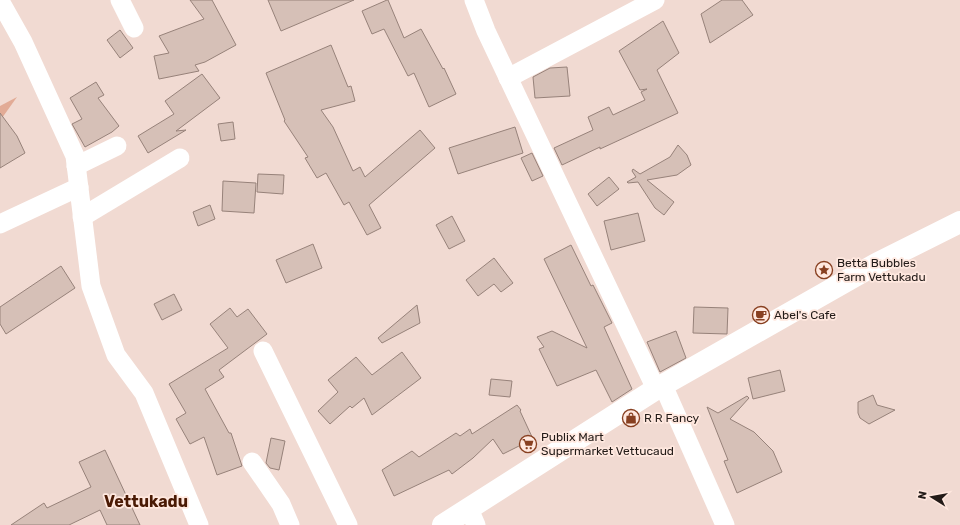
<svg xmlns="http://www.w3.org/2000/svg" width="960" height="525" font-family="Rubik,sans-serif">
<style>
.green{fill:#e2ab96}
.building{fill:#d6c0b7;stroke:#97827a}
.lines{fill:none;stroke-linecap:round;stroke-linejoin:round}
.minor{stroke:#fff;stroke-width:19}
.secondary{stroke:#fff;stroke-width:22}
.labels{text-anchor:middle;stroke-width:3.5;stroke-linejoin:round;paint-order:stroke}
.poi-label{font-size:12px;fill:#231b18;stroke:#ffe8df;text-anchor:start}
.district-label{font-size:16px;font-weight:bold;fill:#4a1a04;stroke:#ffe8df}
</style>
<rect width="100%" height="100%" fill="#f1dad2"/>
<!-- green -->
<path class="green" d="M17,97L2,118L0,119V106Z"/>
<!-- building -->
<g class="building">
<path d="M190,0H212L236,45L205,62L195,65L199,71L159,79L154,56L169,53L159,36L204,19Z"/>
<path d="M268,0H354L281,31Z"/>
<path d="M387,0H388L404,38L421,29L443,69L444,68L456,94L429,107L414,73L408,76L384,29L372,34L362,11Z"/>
<path d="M722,0H742L753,15L710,43L701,14Z"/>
<path d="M663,21L679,53L657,70L678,113L600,149V147L562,165L554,148L593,130L588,117L609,107L613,115L645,100L641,92L647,89L640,90L619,51Z"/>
<path d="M120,30L133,48L120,58L107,40Z"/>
<path d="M331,45L348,87L351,86L355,101L321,110L333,127L353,171L360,167L365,177L420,130L435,148L369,205L381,228L367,235L349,202L344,205L326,173L317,178L305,158L308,157L284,121L285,120L266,73Z"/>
<path d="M567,67L570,96L535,98L533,77L550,68Z"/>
<path d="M202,74L220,98L176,131L186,130L148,153L138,136L174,114L165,101Z"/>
<path d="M96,82L104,95L98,98L119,126L112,132L85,147L72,124L82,119L70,98Z"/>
<path d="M0,113L17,136L25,153L0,168Z"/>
<path d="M233,122L235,139L221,141L218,124Z"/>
<path d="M515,127L523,153L458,174L449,148Z"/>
<path d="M678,145L687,155L691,165L677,175L647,180L674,202L664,215L655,208L638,182L628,183L627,182L636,177L632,171L633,169L640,174L670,157Z"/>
<path d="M532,153L543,176L532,181L521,158Z"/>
<path d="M258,174L284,175L283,194L257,192Z"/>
<path d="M609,177L619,189L597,206L588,194Z"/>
<path d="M223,181L256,183L254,213L222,211Z"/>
<path d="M210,205L215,219L198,226L193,212Z"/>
<path d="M638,213L645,241L611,250L604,221Z"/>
<path d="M452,216L465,241L449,249L436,225Z"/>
<path d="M313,244L322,268L286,283L276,260Z"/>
<path d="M571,245L591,286L593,285L612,323L604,327L632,389L612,402L596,370L557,386L539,349L544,347L537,337L552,331L587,348L544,259Z"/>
<path d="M494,258L513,283L501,292L494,284L478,296L466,280Z"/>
<path d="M61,266L75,288L6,334L0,324V307Z"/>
<path d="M174,294L182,310L162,320L154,304Z"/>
<path d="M417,305L420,323L382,343L378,338Z"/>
<path d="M694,307L728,308L727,334L693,333Z"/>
<path d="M230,308L237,317L248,309L267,334L219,370L224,377L205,389L229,433H231L242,466L217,475L204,437L190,444L176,419L186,413L169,384L228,348L210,324Z"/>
<path d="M676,331L686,358L660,372L647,342Z"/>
<path d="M402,352L421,378L372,415L364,398L352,408L350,406L330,424L318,411L338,392L328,380L356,357L372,375Z"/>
<path d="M780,370L785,391L753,399L748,378Z"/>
<path d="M491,379L512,381L510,397L489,395Z"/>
<path d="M873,395L877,405L895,410L869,424L860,418L858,413V402Z"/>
<path d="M747,396L749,398L730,419L754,432L773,451L782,472L737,493L724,461L728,460L707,407L718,413Z"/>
<path d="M517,405L521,410L520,411L533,439L503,454L493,439L473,458L452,474L449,470L394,496L382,470L412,451L419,457L456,433L460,436L470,429L472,434Z"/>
<path d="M271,438L285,441L279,470L270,468L266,463Z"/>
<path d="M105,450L140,525H107L100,510L69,525H11L44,503L47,508L91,487L79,462Z"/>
</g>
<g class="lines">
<!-- minor -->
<g class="minor">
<path d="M120,0L134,28"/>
<path d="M474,0L486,31L656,389"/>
<path d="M0,1L23,42L75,156L91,286L116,355L144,393L199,525"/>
<path d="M508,78L655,0"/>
<path d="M76,166L117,146"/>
<path d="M82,217L180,158"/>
<path d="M0,224L79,187"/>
<path d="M263,351L348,525"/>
<path d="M663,385L725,525"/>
<path d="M252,462L281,504L290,525"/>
<path d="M469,509L476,525"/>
</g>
<!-- secondary -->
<path class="secondary" d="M443,525L656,389L878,263L960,222"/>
</g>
<!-- icons -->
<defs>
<g id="sight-ring" transform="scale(0.9)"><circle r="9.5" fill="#ffe8df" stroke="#884021" stroke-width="1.5"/><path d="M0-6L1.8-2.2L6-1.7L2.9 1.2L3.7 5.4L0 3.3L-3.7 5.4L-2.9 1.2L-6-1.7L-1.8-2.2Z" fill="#884021"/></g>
<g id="cafe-ring" transform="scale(0.9)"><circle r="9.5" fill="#ffe8df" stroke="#884021" stroke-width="1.5"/><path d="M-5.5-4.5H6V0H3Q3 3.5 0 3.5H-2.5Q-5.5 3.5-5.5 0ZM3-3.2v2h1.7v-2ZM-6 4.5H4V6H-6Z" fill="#884021"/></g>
<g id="shop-ring" transform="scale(0.9)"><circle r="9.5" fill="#ffe8df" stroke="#884021" stroke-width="1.5"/><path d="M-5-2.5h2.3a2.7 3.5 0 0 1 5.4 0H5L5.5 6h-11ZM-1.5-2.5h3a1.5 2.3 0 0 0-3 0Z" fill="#884021"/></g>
<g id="supermarket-ring" transform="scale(0.9)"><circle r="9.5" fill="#ffe8df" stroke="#884021" stroke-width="1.5"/><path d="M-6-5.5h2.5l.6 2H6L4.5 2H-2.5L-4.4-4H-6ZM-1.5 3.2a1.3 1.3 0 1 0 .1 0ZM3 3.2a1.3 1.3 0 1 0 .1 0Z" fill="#884021"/></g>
</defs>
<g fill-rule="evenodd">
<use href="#sight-ring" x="824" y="270"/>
<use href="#cafe-ring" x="761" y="315"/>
<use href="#shop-ring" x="631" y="418"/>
<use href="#supermarket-ring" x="528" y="444"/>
</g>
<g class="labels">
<!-- poi labels -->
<g class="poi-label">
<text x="837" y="267">Betta Bubbles<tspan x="837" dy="14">Farm Vettukadu</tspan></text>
<text x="774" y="319">Abel's Cafe</text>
<text x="644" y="422">R R Fancy</text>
<text x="541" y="441">Publix Mart<tspan x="541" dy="14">Supermarket Vettucaud</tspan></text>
</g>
<!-- district labels -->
<g class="district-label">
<text x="146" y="507">Vettukadu</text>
</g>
</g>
<!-- north arrow -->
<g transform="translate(932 497) rotate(281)" stroke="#ffe8df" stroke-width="3" paint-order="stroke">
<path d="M0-3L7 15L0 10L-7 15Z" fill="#231b18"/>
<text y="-6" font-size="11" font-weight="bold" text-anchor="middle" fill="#231b18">N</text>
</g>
</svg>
